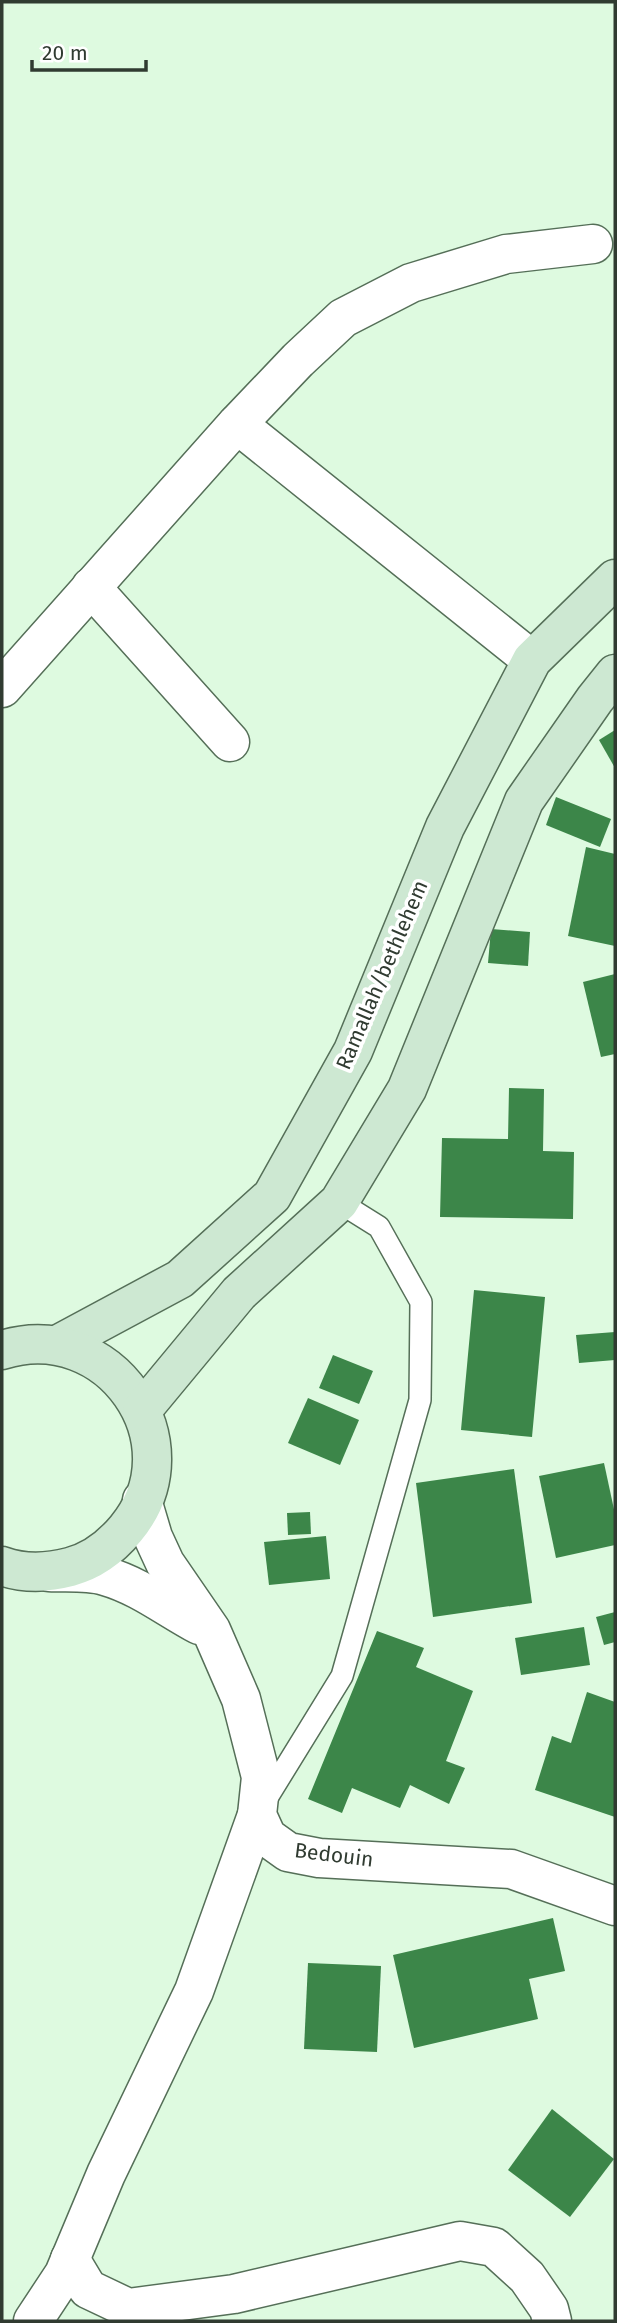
<svg xmlns="http://www.w3.org/2000/svg" width="617" height="2323" font-family="'Fira Sans',sans-serif">
<style>
.building{fill:#3c8649}
.lines{fill:none;stroke-linecap:round;stroke-linejoin:round}
.service-casing{stroke:#556f58;stroke-width:24}
.minor-casing{stroke:#556f58;stroke-width:41}
.secondary-casing{stroke:#556f58;stroke-width:41}
.service{stroke:#fff;stroke-width:21}
.minor{stroke:#fff;stroke-width:38}
.secondary{stroke:#cde8d2;stroke-width:38}
.labels{text-anchor:middle;stroke-width:7;stroke-linejoin:round;paint-order:stroke}
.street-label{font-size:21px;fill:#303b31;stroke:#fff}
</style>
<rect width="100%" height="100%" fill="#defae0"/>
<!-- building -->
<g class="building">
<path d="M615,730V768L599,740Z"/>
<path d="M556,797L611,819L600,847L546,825Z"/>
<path d="M586,847L615,854V946L568,936Z"/>
<path d="M491,929L530,932L528,966L488,963Z"/>
<path d="M615,974V1054L601,1057L583,982Z"/>
<path d="M509,1088L544,1089L543,1151L574,1152L573,1219L440,1217L442,1138L508,1139Z"/>
<path d="M474,1290L545,1297L532,1437L461,1430Z"/>
<path d="M615,1332V1360L579,1363L576,1335Z"/>
<path d="M333,1355L373,1371L359,1404L319,1388Z"/>
<path d="M308,1398L359,1420L340,1465L288,1443Z"/>
<path d="M604,1463L615,1514V1545L556,1558L539,1476Z"/>
<path d="M514,1469L532,1603L433,1617L416,1483Z"/>
<path d="M310,1512L311,1534L288,1535L287,1513Z"/>
<path d="M326,1536L330,1579L269,1585L264,1542Z"/>
<path d="M615,1612V1642L604,1645L596,1617Z"/>
<path d="M584,1627L590,1665L521,1675L515,1638Z"/>
<path d="M377,1631L424,1648L416,1667L473,1691L446,1761L465,1768L449,1804L410,1785L400,1808L352,1788L342,1813L308,1799Z"/>
<path d="M587,1692L615,1702V1817L535,1790L552,1736L571,1743Z"/>
<path d="M553,1918L565,1971L529,1979L538,2019L414,2048L393,1955Z"/>
<path d="M308,1963L381,1966L377,2052L304,2049Z"/>
<path d="M552,2109L614,2159L570,2217L508,2170Z"/>
</g>
<g class="lines">
<!-- service casing -->
<g class="service-casing">
<path id="service" d="M265,1801L342,1676L420,1400L421,1302L379,1227L339,1202"/>
</g>
<!-- minor casing -->
<g class="minor-casing">
<g id="minor">
<path d="M237,424L532,660"/>
<path d="M91,587L230,742"/>
<path d="M2,688L237,424L298,360L343,318L411,283L506,254L593,244"/>
<path d="M142,1500L153,1537L165,1563L211,1630L241,1699L261,1777L257,1815L267,1837L288,1852L319,1858L511,1869L615,1906"/>
<path d="M49,1572C67,1573 88,1571 105,1576C140,1586 167,1608 199,1625"/>
<path d="M70,2259L88,2289L128,2308L234,2294L460,2241L494,2247L527,2277L549,2309L552,2321"/>
<path d="M33,2321L64,2274L106,2174L194,1991L257,1815"/>
</g>
</g>
<!-- secondary casing -->
<g class="secondary-casing">
<g id="secondary">
<path d="M59,1344L180,1279L272,1196L353,1051L445,827L532,660L615,579"/>
<path d="M2,1350C109,1316 198,1442 126,1529C111,1547 93,1561 70,1567C47,1573 24,1574 2,1566"/>
<path d="M142,1410L239,1293L339,1202L407,1089L524,801L595,699L615,674"/>
</g>
</g>
<!-- service -->
<use href="#service" class="service"/>
<!-- minor -->
<use href="#minor" class="minor"/>
<!-- secondary -->
<use href="#secondary" class="secondary"/>
</g>
<g class="labels">
<!-- street labels -->
<g class="street-label">
<text transform="translate(382 975) rotate(-67)" y="7">Ramallah/bethlehem</text>
<text transform="translate(334 1855) rotate(7)" y="7">Bedouin</text>
</g>
</g>
<!-- border -->
<rect width="617" height="2323" fill="none" stroke="#303b31" stroke-width="7"/>
<!-- scale -->
<path d="M32 60v10h114v-10" fill="none" stroke="#303b31" stroke-width="3.5"/>
<text x="42" y="60" font-size="21" fill="#303b31" stroke="#ffffff" stroke-width="5" paint-order="stroke">20 m</text>
</svg>
